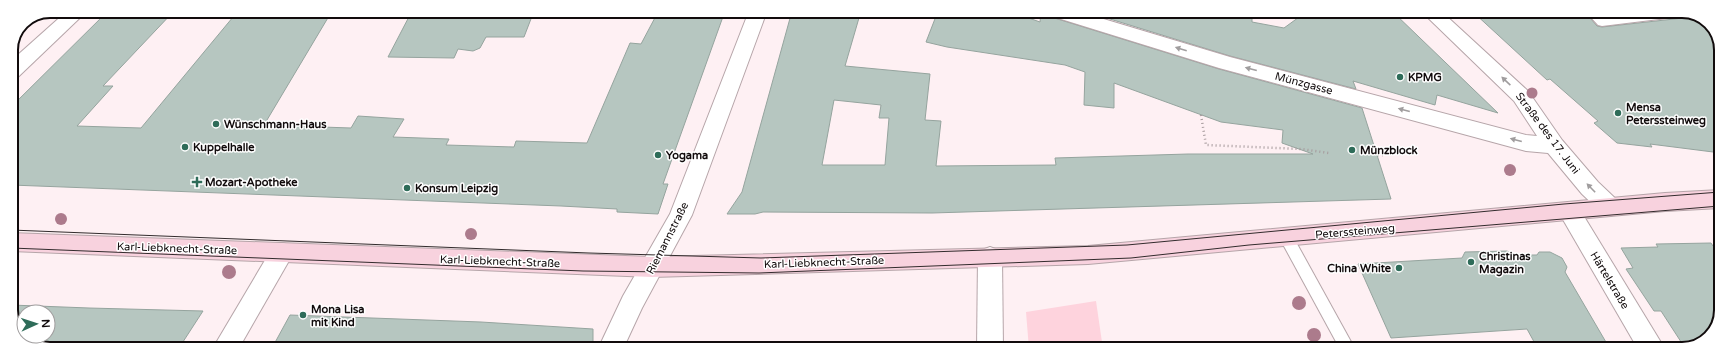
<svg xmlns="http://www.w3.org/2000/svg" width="1732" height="360" font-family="'Varela Round',sans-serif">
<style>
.green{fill:#fed3dd}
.building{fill:#b6c6c0;stroke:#95a49e;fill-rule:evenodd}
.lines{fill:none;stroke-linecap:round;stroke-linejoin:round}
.lane-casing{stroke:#b6a5a9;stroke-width:2}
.street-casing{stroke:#b6a5a9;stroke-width:2}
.secondary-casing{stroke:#b6a5a9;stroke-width:2}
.path{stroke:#a59a9c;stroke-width:2.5;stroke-dasharray:1 3;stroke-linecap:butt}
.lane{fill:#fff;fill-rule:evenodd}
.street{fill:#fff;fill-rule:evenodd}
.secondary{fill:#f8d2de;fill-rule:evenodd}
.tram{stroke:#322b2c;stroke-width:1}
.tree{fill:#ac7b8c}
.oneway{fill:#a09d9e}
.poi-dot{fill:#2e6c59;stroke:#fff;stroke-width:1.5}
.labels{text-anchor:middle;stroke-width:3;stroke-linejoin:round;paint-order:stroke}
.poi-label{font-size:11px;font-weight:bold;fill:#110b0c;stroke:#fff;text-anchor:start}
.street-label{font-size:11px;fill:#110b0c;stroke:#fff}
.rim{fill:none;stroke:#110b0c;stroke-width:2}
</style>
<rect width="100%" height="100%" fill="#fef0f3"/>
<!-- green -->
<path class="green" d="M1096,301L1103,349H1029L1026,312Z"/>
<!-- building -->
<g class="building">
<path d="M108,11H174L103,86H113L77,126L141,128L238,11H332L264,125L351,128L358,116L404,119L393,137L449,139L446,145L514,147L516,141L587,143L630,43L641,44L658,12L670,14L671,11H725L663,184H668L658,214L617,212V209L561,206L11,185V107Z"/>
<path d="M412,11H534L524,37H486L480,48L473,51L458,49L454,58L388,57Z"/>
<path d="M792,11H861L845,66L930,74L925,120L941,121L936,166L1056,165L1055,158L1188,154H1313L1282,143L1283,130L1221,122L1114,83V108L1084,105L1085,72L1065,65L947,47L926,42L938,11H1009L1040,22L1041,11H1045L1048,16L1219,69L1362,108L1391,199L932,213L763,212L755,214H727L742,192ZM834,100L881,105L879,118H889L885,165H822Z"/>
<path d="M1084,11L1238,12L1252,16V22L1284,28L1306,12H1393L1498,113L1437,95L1435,105L1353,81L1356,89L1230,56Z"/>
<path d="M1473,12H1585L1597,26L1602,27L1683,18L1705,20L1710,23L1721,45V153L1650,144L1652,147L1617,143L1594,123L1598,121L1550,79L1547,80Z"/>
<path d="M1599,12H1628L1638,13L1604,16Z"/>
<path d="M1711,243L1713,246H1720V317L1707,339L1685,348L1661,311H1654L1626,269L1633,268L1621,248L1658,247L1656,244Z"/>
<path d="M1507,251L1514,255H1537L1539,252H1550L1562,258L1567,267L1565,272L1610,349H1538L1527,329L1391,338L1358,264L1462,258L1465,252Z"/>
<path d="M11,305L89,308L203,311L179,348H43L22,337L11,315ZM24,312H48V336H24Z"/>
<path d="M290,315L481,322L593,329V349L272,348Z"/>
</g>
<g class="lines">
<!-- lane casing -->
<g class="lane-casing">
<g id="lane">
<path d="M1586,12H1597L1604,18L1657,12H1689L1688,14L1684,16L1602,26L1598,25Z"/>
<path d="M1286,232L1291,233L1355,349H1340L1279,237L1281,233Z"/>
</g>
</g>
<!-- street casing -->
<g class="street-casing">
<g id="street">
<path d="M67,11H87L18,77L11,79V61Z"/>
<path d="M749,11H767L692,215L642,308L623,349H598L623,296L670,214Z"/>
<path d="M1046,11H1077L1230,57L1526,135L1537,136L1514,101L1422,12H1442L1528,91L1562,140L1598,182L1618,201L1621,207L1618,213L1610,216L1602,213L1582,194L1548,153L1526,151L1219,68L1048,15Z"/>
<path d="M1569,202L1577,205L1665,349H1638L1558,211L1561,205Z"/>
<path d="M282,243L290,245L294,252L239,348H213L274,245Z"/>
<path d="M990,247L998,250L1002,257L1003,349H977L978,257L982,250Z"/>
</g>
</g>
<!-- secondary casing -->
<g class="secondary-casing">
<path id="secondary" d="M1720,190V208L1665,211L1088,264L652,277L11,251V233L652,257L1088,246L1665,193Z"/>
</g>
<!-- path -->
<g class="path">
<path d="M1201,115L1206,145L1301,149L1329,153"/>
<path d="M1378,155H1386"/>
</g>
<!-- lane -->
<use href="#lane" class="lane"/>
<!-- street -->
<use href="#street" class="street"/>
<!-- secondary -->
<use href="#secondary" class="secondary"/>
<!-- tram -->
<g class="tram">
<path d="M11,230L589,253L761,258L1127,245L1564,204L1720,192"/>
<path d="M11,248L583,271L759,273L1131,258L1249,245L1720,206"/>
</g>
</g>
<!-- trees -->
<g class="tree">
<circle cx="1532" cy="93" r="5.5"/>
<circle cx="1510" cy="170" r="6"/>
<circle cx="61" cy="219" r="6"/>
<circle cx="471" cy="234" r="6"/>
<circle cx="229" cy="272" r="7"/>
<circle cx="1299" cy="303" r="7"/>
<circle cx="1314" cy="335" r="7"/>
</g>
<!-- one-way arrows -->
<defs><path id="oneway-solid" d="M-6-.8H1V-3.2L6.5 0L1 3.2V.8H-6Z"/></defs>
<g class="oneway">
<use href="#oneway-solid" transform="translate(1181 49) rotate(-163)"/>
<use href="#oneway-solid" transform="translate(1251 69) rotate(-165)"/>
<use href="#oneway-solid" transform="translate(1506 81) rotate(-137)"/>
<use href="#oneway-solid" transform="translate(1404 110) rotate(-165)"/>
<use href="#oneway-solid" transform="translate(1516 140) rotate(-165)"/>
<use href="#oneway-solid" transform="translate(1591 188) rotate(-134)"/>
</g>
<!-- markers -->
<g class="poi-dot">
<circle cx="1400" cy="77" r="4"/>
<circle cx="1618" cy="113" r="4"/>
<circle cx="216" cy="124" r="4"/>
<circle cx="185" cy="147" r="4"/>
<circle cx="1352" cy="150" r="4"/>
<circle cx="658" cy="155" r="4"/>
<path d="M195 176h4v4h4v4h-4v4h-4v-4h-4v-4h4z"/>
<circle cx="407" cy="188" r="4"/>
<circle cx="1471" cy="262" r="4"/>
<circle cx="1399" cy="268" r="4"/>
<circle cx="303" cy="315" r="4"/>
</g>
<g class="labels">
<!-- poi labels -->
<g class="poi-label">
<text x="1408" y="81">KPMG</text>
<text x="1626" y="111">Mensa<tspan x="1626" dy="13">Peterssteinweg</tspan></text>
<text x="224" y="128">Wünschmann-Haus</text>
<text x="193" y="151">Kuppelhalle</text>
<text x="1360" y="154">Münzblock</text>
<text x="666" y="159">Yogama</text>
<text x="205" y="186">Mozart-Apotheke</text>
<text x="415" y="192">Konsum Leipzig</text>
<text x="1479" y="260">Christinas<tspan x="1479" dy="13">Magazin</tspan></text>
<text x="1391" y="272" text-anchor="end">China White</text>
<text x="311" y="313">Mona Lisa<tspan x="311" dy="13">mit Kind</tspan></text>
</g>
<!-- street labels -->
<g class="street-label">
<text transform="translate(1304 83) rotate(15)" y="4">Münzgasse</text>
<text transform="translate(1548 133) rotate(53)" y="4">Straße des 17. Juni</text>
<text transform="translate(1355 231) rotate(-5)" y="4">Peterssteinweg</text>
<text transform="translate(667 238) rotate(-63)" y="4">Riemannstraße</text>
<text transform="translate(177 248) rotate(2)" y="4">Karl-Liebknecht-Straße</text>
<text transform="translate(500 261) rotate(2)" y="4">Karl-Liebknecht-Straße</text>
<text transform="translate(824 262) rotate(-2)" y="4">Karl-Liebknecht-Straße</text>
<text transform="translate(1610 280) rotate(59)" y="4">Härtelstraße</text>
</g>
</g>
<!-- crop -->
<path d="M0 0H1732V360H0ZM50 18H1682A32 32 0 0 1 1714 50V310A32 32 0 0 1 1682 342H50A32 32 0 0 1 18 310V50A32 32 0 0 1 50 18Z" fill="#fff" fill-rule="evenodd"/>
<path class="rim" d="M50 18H1682A32 32 0 0 1 1714 50V310A32 32 0 0 1 1682 342H50A32 32 0 0 1 18 310V50A32 32 0 0 1 50 18Z"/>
<!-- north arrow -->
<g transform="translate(36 324) rotate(87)"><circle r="19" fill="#ffffff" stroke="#a09d9e"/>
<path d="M0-3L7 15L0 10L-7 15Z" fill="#2e6c59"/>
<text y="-6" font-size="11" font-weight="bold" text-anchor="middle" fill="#110b0c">N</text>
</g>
</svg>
